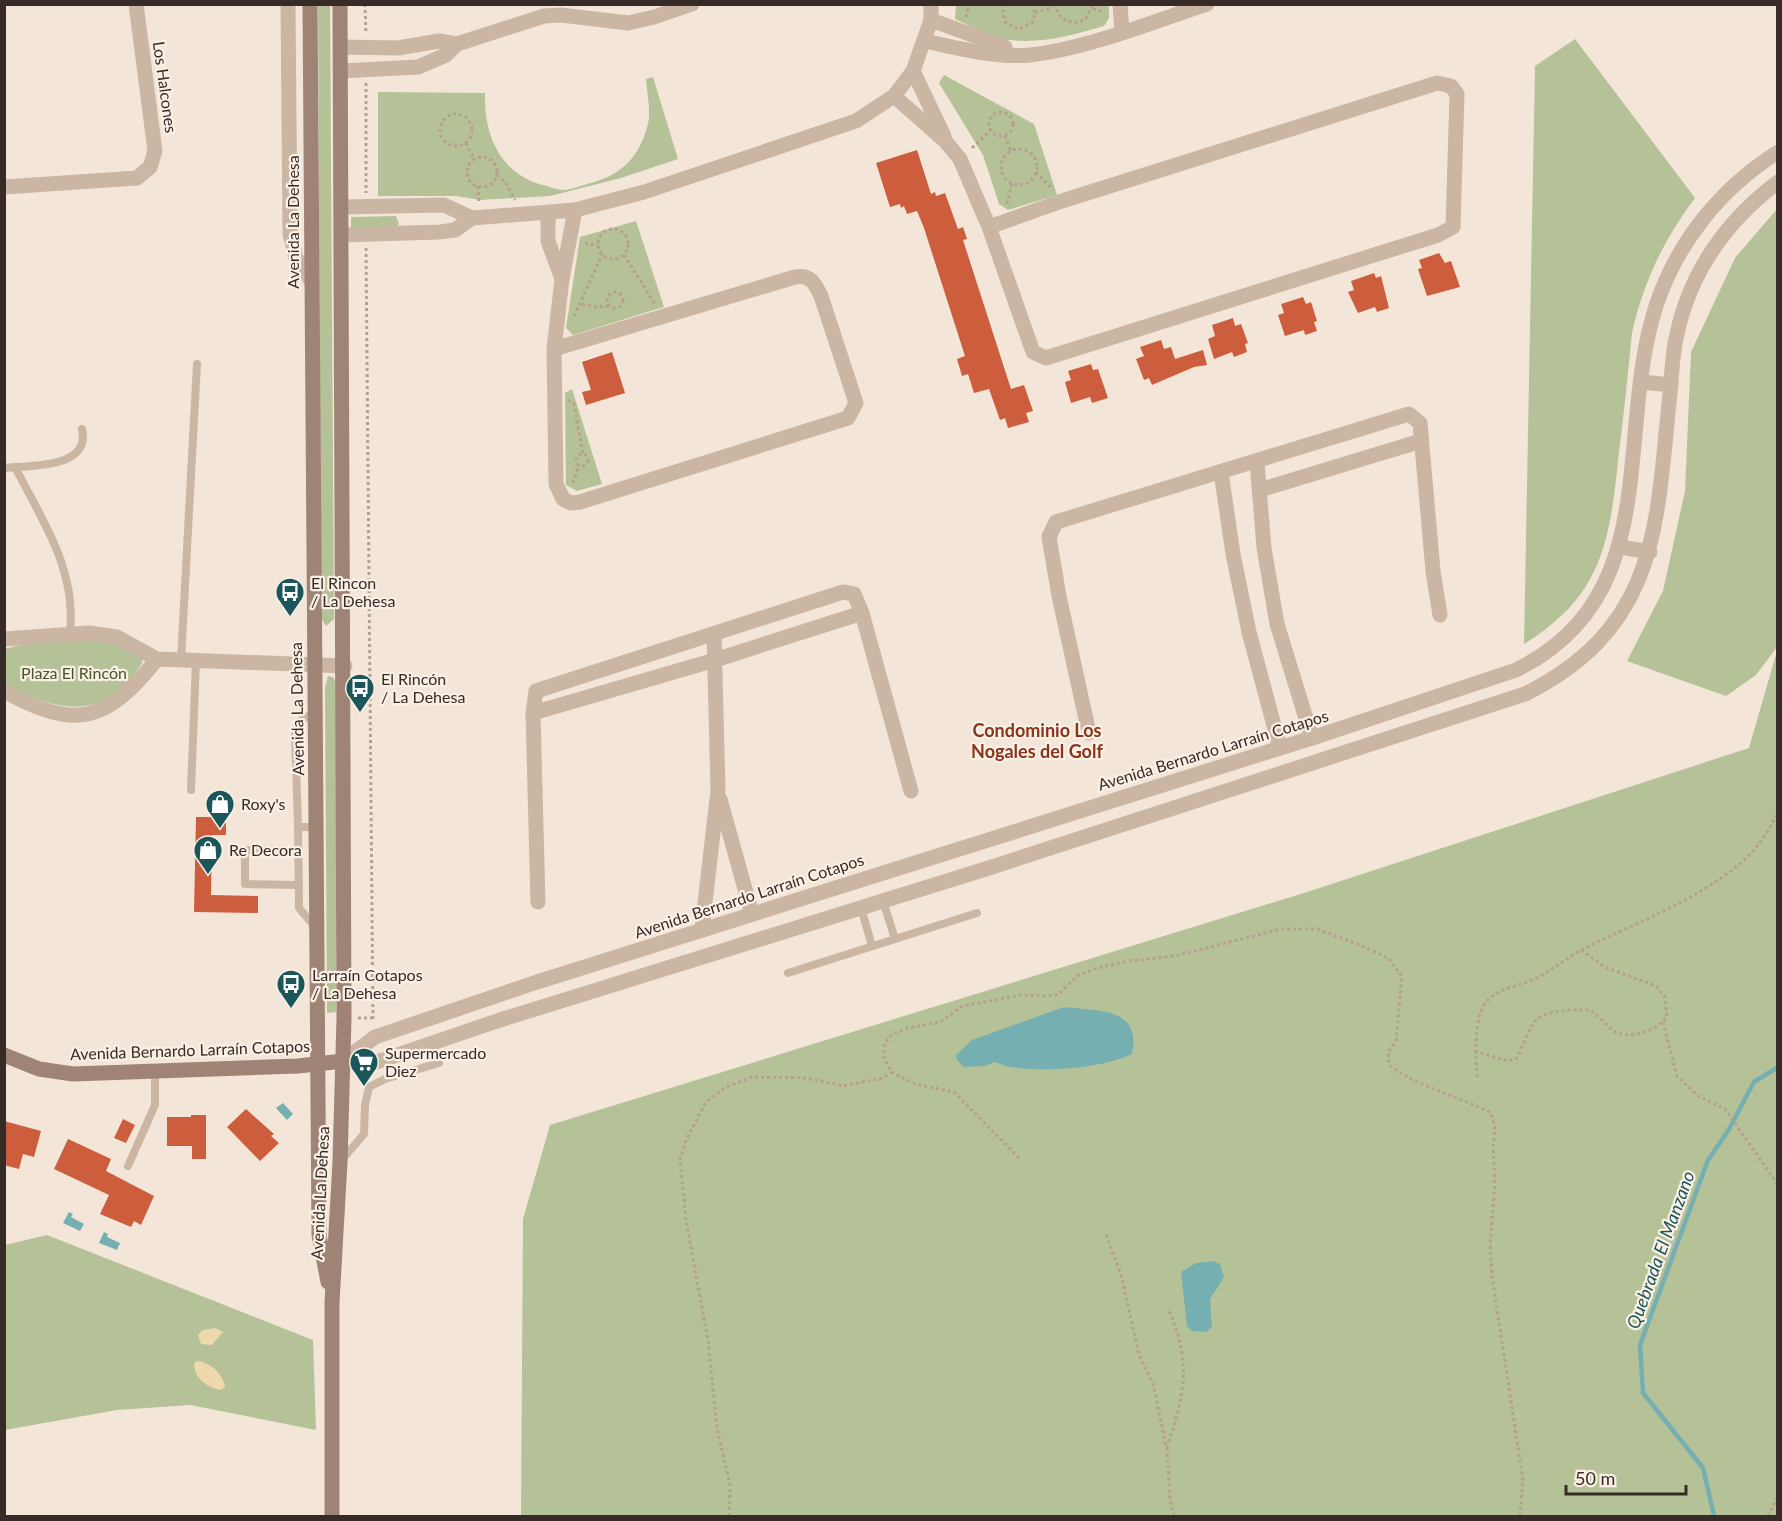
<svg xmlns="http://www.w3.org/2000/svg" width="1782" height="1521" font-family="Lato,sans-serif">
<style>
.green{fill:#b5c298}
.sand{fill:#f0d8ad}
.water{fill:#76afb1}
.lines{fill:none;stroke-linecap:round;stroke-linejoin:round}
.stream{stroke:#76afb1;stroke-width:4.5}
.building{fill:#cc5e3d}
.path{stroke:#b79f8e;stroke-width:3;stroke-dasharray:3 3;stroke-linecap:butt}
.lane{stroke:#cbb6a4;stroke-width:8}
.street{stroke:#cbb6a4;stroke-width:15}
.secondary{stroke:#9f8475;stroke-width:15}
.labels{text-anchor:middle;stroke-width:4.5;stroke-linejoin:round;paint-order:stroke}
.street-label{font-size:16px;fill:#362b26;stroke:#faf0e5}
.poi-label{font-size:16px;fill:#362b26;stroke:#faf0e5;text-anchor:start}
.park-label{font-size:16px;fill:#465629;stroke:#faf0e5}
.neighbourhood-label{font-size:18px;font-weight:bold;fill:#89341b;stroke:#faf0e5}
.water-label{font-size:18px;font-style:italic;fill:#1a565a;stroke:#faf0e5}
</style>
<rect width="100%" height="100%" fill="#f3e6d9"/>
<!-- green -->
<g class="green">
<path d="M318,5H330L334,619L326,626L321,618Z"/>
<path d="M956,5H1109V18L1104,26C1070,36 1034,46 998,38C984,35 969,25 955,19Z"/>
<path d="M1575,39L1695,198C1664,239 1643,283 1632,333C1628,373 1624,413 1619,452C1610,539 1604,595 1524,644L1535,66Z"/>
<path d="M944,75L1034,124L1057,195L1008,210L999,204L983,155L939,83Z"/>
<path d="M653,77L678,159L621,178L550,196L480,200L456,196H378V92L485,93C484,137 501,176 547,186C552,188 559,190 565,190C572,189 580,186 587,184C620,176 639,159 648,124C651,111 647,93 646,79Z"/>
<path d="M1777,209V647L1756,675L1726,696L1627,661L1663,591L1685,491L1691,352L1735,258Z"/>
<path d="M396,216L399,224L396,227L351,228V217Z"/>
<path d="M636,221L664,307L573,335L566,328L580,237Z"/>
<path d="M572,389L602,484L577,491L566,485L565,393Z"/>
<path d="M78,639L120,644L143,659L142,663C106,722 58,713 5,684L4,649L34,642Z"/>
<path d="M1777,651V1516H521L523,1219L550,1125L1307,892L1749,748Z"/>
<path d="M328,676L333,677L337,686L336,1012L327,1013L325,688Z"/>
<path d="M47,1235L313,1340L316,1430L190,1405L117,1410L5,1430V1245Z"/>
</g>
<!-- sand -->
<g class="sand">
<path d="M215,1328L223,1332L212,1345L201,1344L198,1335L203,1330Z"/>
<path d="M197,1361C210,1362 223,1374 225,1387L220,1390C206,1387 194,1378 194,1363Z"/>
</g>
<!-- water -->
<g class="water">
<path d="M1064,1007C1097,1011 1142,1007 1132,1054C1100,1069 1046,1072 1011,1067C1005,1067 1000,1063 994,1062L985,1066L964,1067L957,1060L956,1055L972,1040Z"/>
<path d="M283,1103L293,1114L287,1120L276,1108Z"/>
<path d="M69,1212L73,1214L71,1217L84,1224L80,1231L63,1223Z"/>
<path d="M104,1232L108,1234L107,1237L120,1243L117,1250L99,1243Z"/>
<path d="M1213,1261L1220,1264L1224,1277L1210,1299L1212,1327L1206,1332L1192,1331L1187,1326L1181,1272L1196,1263Z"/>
</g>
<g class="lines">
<!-- stream -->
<path class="stream" d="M1714,1516L1703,1468L1643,1393L1640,1345L1708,1160L1728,1131L1754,1082L1778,1067"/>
</g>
<!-- building -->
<g class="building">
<path d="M917,150L931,194L935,192L936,196L945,193L958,229L963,227L967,239L963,240L1011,389L1024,385L1033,411L1026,413L1029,422L1008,428L1005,418L1000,420L989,389L974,393L968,374L962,376L957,359L965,356L924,228L917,211L907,214L904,206L901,208L900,204L890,207L876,163Z"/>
<path d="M1439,253L1445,263L1451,261L1460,287L1427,296L1418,269L1422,268L1419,260Z"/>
<path d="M1374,273L1376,278L1381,276L1389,308L1377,312L1375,307L1358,313L1348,292L1354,290L1351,281Z"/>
<path d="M1303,297L1306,304L1311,302L1317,321L1314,322L1317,331L1305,335L1304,330L1285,336L1278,315L1284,313L1281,304Z"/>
<path d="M1233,318L1235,326L1241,324L1248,343L1245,344L1247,352L1234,357L1232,352L1214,359L1208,339L1215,336L1212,325Z"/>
<path d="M1161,340L1164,349L1171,347L1175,359L1203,350L1207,365L1194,367L1152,385L1149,378L1144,380L1136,359L1144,356L1140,347Z"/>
<path d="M612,352L625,393L586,405L582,392L591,390L582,362Z"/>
<path d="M1091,364L1093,370L1098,369L1108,398L1092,403L1090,397L1071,403L1065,382L1071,380L1068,371Z"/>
<path d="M196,817H226V835H212L211,895L258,896V913L194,912Z"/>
<path d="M246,1109L274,1134L271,1136L279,1143L260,1161L227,1127Z"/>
<path d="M191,1115H206V1159H192V1146H167V1117H191Z"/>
<path d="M123,1119L135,1125L126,1143L114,1138Z"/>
<path d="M4,1121L41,1131L34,1157L23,1154L19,1169L4,1165Z"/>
<path d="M68,1139L111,1159L106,1171L154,1196L141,1225L134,1221L131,1227L100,1214L109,1195L54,1169Z"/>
</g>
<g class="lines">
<!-- path -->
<g class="path">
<path d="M365,4L366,34"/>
<path d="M1006,4L1003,12L1005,22L1018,29L1032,23L1035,13L1032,4"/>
<path d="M1054,4L1061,18L1073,23L1085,20L1093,4"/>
<path d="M1093,9L1105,12"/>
<path d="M1035,13L1053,7"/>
<path d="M966,17L969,4"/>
<path d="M366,83V193"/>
<circle cx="1001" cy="124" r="12"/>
<circle cx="456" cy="130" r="16"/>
<path d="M1005,136L1011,151"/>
<path d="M466,143L474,159"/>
<path d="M972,148L990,131"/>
<circle cx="1019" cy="167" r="18"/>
<circle cx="482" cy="172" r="15"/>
<path d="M1036,172L1053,190"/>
<path d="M497,175L506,183L515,200"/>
<path d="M478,186L479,203"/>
<path d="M1007,204L1012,183"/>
<circle cx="613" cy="244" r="15"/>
<path d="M585,243L598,246"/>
<path d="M366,248L373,1021"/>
<path d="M624,255L655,304"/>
<circle cx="615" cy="300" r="8"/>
<path d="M582,304L596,307L609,306"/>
<path d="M574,316L602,255"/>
<path d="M568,400L574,404L583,454"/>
<circle cx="582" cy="460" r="6"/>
<path d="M573,483L579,465"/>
<path d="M358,1018H372"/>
<path d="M1663,1022L1677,1076L1698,1096L1725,1109L1778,1185"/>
<path d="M1475,1051L1508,1061L1517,1058C1522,1048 1526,1037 1531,1027C1541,1008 1571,1010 1589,1010C1598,1015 1604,1023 1611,1029C1628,1042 1656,1031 1667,1017L1665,997L1656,986L1605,967L1581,950"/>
<path d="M1477,1077C1476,1058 1473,1016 1487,1001C1501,986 1523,986 1540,976C1555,968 1568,957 1583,949C1635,923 1722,891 1759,844C1766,835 1772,823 1778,813"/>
<path d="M1019,1158L954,1092L915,1084L891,1072L883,1055L885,1043L892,1034L908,1028L940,1022L963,1006L1021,995L1053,996L1060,993L1077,976L1097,968L1129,961L1175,956L1281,929H1317L1360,945L1388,958L1402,976L1396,1041L1388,1052L1389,1065C1418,1087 1458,1096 1491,1113L1495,1128L1493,1149L1495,1181L1490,1245L1492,1276L1523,1480L1520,1516"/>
<path d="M1106,1235L1121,1274L1139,1355L1153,1384L1167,1450L1170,1499L1174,1516"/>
<path d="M1167,1448C1185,1392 1192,1363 1168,1308"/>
<path d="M729,1516L730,1485L717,1428L708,1341L686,1220L680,1159L686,1140L706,1102L726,1087L752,1077L807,1078L843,1086L883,1078L891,1072"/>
<path d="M1768,1516L1778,1496"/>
</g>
<!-- lane -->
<g class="lane">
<path d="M15,467C42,520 77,570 70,632"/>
<path d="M4,468C30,465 91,469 82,429"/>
<path d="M181,660L197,364"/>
<path d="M191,790L196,661"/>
<path d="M298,827L295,733L299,722L315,711"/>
<path d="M298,851L245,850V884L299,885"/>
<path d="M883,901L895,939"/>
<path d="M861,908L872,946"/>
<path d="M315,927L299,908L298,827H316"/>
<path d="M788,973L977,913"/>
<path d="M341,1161L364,1134L365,1105L369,1087L385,1079L439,1063L432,1045"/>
<path d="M128,1166L155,1105V1072"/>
</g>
<!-- street -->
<g class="street">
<path d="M288,4L290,234L296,258L312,282"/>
<path d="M1120,4L1122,31"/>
<path d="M931,20L1005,47"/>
<path d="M925,41C955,48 998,58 1030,55C1086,49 1152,22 1207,4"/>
<path d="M341,47L398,48L439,41L457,44"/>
<path d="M341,71L418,67L446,55L457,44L544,16L561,15L628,23L654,17L692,4"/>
<path d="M913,71L944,136"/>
<path d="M894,96L946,142L960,159L989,227L1033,352L1046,358L1438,235L1453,227L1457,94L1451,86L1437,83L1062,201L989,227"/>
<path d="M4,187L137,178L150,167L155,151L136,4"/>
<path d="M342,207L444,205L472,218"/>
<path d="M548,214V241L562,279"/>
<path d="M342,235L440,232L455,230L472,218L575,210L644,192L856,121L894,96L913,71L931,20V4"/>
<path d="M554,349L795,277C811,274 815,284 821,296L856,403L848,418L580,502L571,503L563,499L556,484L554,349L562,279L575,210"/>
<path d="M1642,382L1671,385"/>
<path d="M1257,462L1264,548L1277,624L1312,738"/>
<path d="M1221,472L1233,554L1249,632L1280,748"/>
<path d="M1260,490L1421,441"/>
<path d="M1620,547L1650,552"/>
<path d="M4,639L89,633L117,637L157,659L345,666"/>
<path d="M4,691C76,731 107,722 157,659"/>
<path d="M533,713L715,660L862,613"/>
<path d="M1089,733L1059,596L1049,537L1056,522L1409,414L1420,423L1433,571L1440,615"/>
<path d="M720,799L752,914"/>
<path d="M538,902L533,713L536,691L843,592L854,594L862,613L911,791"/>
<path d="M702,929L718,790L714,634"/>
<path d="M343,1061L375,1037L537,982L1312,738L1516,670C1666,596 1614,436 1656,306C1677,242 1721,188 1778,152"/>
<path d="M343,1061L371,1064L500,1020L992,867L1525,694C1660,626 1656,526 1670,393C1672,373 1672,354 1677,334C1690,272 1727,220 1778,182"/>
</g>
<!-- secondary -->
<g class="secondary">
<path d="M310,4L319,1235L328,1282"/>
<path d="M4,1055L39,1069L73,1074L298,1066L343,1061"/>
<path d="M332,1516V1303L340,1162L344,1018L340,4"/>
</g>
</g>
<!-- icons -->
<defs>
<g id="bus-pin" transform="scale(1.5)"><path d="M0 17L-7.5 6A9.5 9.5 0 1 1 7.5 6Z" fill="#1a565a" stroke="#faf0e5"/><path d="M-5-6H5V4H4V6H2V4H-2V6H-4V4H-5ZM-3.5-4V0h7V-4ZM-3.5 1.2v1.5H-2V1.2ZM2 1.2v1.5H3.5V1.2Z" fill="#fff"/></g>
<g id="shop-pin" transform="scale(1.5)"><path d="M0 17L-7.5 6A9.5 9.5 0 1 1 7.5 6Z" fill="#1a565a" stroke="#faf0e5"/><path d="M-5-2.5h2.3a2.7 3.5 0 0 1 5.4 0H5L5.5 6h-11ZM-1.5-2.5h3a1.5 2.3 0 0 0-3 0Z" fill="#fff"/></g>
<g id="supermarket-pin" transform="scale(1.5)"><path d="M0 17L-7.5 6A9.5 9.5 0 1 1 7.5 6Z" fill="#1a565a" stroke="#faf0e5"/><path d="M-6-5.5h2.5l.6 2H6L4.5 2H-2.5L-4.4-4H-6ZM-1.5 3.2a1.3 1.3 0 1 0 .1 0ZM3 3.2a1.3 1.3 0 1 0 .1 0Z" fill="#fff"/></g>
</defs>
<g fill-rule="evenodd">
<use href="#bus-pin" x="290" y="592"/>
<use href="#bus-pin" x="360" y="688"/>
<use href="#shop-pin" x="220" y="804"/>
<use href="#shop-pin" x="208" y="850"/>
<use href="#bus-pin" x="291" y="984"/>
<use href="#supermarket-pin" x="364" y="1062"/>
</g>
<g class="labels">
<!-- street labels -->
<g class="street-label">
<text transform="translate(165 87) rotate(82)" y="6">Los Halcones</text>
<text transform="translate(293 222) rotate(-90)" y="6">Avenida La Dehesa</text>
<text transform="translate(297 709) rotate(-91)" y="6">Avenida La Dehesa</text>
<text transform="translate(1213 750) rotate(-17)" y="6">Avenida Bernardo Larraín Cotapos</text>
<text transform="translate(749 896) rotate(-18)" y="6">Avenida Bernardo Larraín Cotapos</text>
<text transform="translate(190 1050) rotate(-2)" y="6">Avenida Bernardo Larraín Cotapos</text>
<text transform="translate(320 1193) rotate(-87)" y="6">Avenida La Dehesa</text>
</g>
<!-- poi labels -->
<g class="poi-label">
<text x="311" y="589">El Rincon<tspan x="311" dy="18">/ La Dehesa</tspan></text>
<text x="381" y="685">El Rincón<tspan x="381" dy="18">/ La Dehesa</tspan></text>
<text x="241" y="810">Roxy's</text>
<text x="229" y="856">Re Decora</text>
<text x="312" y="981">Larraín Cotapos<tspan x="312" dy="18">/ La Dehesa</tspan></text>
<text x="385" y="1059">Supermercado<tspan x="385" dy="18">Diez</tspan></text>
</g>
<!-- park labels -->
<g class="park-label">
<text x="74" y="679">Plaza El Rincón</text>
</g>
<!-- neighbourhood labels -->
<g class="neighbourhood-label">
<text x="1037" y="737">Condominio Los<tspan x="1037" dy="21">Nogales del Golf</tspan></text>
</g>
<!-- water labels -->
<g class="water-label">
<text transform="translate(1661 1250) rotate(-70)" y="6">Quebrada El Manzano</text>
</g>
</g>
<!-- border -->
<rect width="1782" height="1521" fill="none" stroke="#362b26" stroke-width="12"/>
<!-- scale -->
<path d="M1566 1485v9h120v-9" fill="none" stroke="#362b26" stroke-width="3"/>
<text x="1575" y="1485" font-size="18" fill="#362b26" stroke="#faf0e5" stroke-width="4.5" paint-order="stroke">50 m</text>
</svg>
